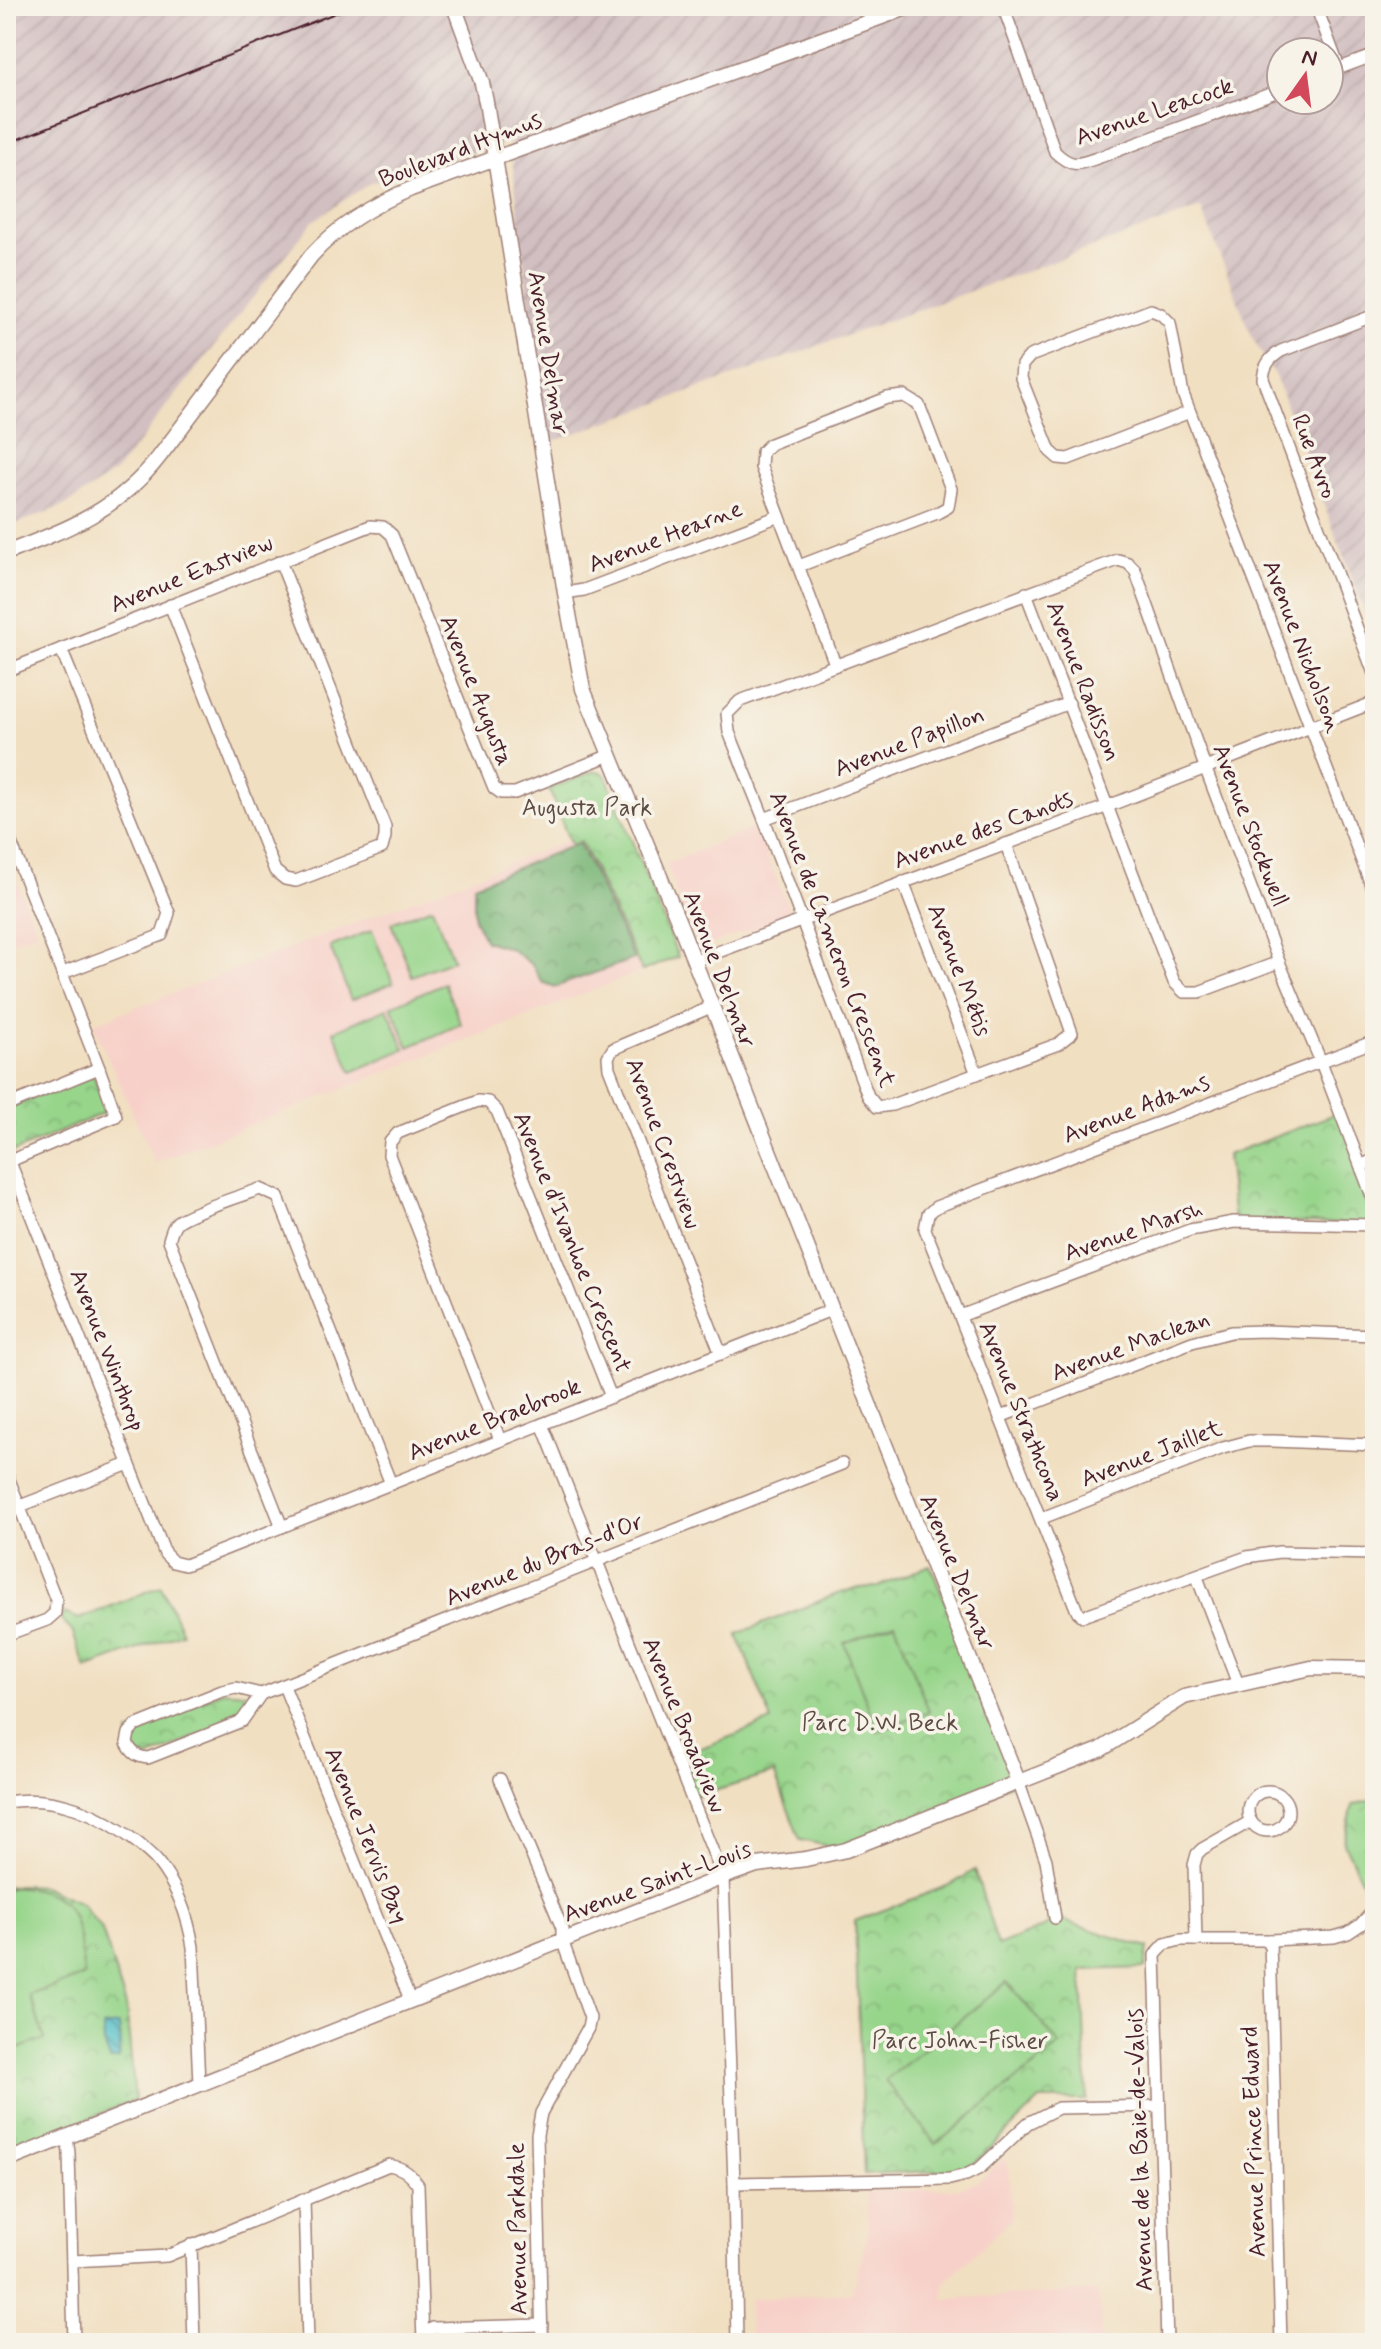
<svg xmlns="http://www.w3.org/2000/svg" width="1381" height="2349" font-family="Mynerve,sans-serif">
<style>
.built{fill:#f7d1c9}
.industrial{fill:url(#industrial-furrows);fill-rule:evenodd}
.forest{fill:url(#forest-crowns);stroke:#626a51;stroke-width:2}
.park{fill:url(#park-crowns);stroke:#707a5b;stroke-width:2}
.pitch{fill:#97d58b;stroke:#707a5b;stroke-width:2}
.water{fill:url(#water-waves);stroke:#4e707a;stroke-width:2}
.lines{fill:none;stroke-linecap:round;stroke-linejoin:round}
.minor-casing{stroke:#9e7f76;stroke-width:14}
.tertiary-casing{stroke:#9e7f76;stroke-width:17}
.minor{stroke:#fff;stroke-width:11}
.tertiary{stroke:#fff;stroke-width:14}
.tram{stroke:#4a1f2b;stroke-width:2}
.labels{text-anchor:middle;stroke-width:7;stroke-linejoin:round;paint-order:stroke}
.street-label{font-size:24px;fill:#4a1f2b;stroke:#f7f3e8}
.park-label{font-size:24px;fill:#5d4c43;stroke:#f7f3e8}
</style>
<defs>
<pattern id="industrial-furrows" width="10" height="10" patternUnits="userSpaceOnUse" patternTransform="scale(2)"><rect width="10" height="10" fill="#d2bfc1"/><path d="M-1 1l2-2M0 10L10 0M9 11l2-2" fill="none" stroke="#b6a4a6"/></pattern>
<pattern id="forest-crowns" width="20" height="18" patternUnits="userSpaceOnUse" patternTransform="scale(2)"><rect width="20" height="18" fill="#79b677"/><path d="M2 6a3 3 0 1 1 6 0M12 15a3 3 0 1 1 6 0" fill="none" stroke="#659362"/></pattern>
<pattern id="park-crowns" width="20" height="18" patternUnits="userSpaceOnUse" patternTransform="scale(2)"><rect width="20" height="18" fill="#97d58b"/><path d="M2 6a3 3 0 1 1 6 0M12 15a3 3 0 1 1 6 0" fill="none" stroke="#84b678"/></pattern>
<pattern id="water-waves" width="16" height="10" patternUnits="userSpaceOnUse" patternTransform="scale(2)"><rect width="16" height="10" fill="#52c0c9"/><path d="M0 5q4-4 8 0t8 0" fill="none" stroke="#469ba3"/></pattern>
</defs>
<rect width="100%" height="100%" fill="#f7f3e8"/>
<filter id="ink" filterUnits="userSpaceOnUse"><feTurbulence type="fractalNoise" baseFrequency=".0125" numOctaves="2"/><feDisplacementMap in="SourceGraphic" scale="16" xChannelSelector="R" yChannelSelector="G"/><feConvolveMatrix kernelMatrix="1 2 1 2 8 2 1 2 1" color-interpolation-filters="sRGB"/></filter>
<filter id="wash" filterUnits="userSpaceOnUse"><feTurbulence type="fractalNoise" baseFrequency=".006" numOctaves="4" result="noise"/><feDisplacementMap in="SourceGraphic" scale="32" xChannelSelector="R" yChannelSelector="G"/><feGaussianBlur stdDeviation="1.8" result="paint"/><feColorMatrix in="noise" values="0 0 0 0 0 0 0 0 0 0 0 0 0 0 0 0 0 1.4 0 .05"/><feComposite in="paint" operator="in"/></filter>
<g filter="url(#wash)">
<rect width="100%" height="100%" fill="#f1dfc1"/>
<!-- built -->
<g class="built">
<path d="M755,827L791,914L697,950L666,864Z"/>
<path d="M569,840L572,844L580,841L642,971L155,1163L93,1024Z"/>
<path d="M6,855L37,932L6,944Z"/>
<path d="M1005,2158L1009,2168L1011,2219L944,2283V2299L1098,2291L1102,2343H750L749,2299L852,2293L868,2232L866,2191L956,2189L977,2182Z"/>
</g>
<!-- industrial -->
<path class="industrial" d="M6,6H1375V639L1275,376L1253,339L1201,208L545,444L510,142L370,183L313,221L116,471L68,504L6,528ZM1281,52H1329V100H1281Z"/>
<!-- forest -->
<path class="forest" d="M579,843L634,959L555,987L542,982L532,965L511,949L485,941L474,919V885Z"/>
<!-- park -->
<g class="park">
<path d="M595,771L602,772L606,776L678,957L642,971L581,841L572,845L569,840L549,789Z"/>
<path d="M93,1074L108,1111L14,1152L6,1132V1109Z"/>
<path d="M1340,1112L1375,1204V1224L1234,1222L1227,1155Z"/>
<path d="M930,1565L1018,1781L846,1850L800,1840L774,1773L691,1798L675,1758L772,1721L737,1634L837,1594L856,1588L878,1587Z"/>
<path d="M161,1586L182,1633L86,1668L72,1631L61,1620L64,1613L79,1619Z"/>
<path d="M222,1691L261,1694L249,1713L148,1758L132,1752L129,1733Z"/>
<path d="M1375,1798V1909L1344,1843L1353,1805Z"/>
<path d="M975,1870L998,1946L1044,1927L1055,1918L1148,1948L1145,1968L1082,1970L1087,2100H1040L975,2163L962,2170L864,2174L855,1921L952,1884Z"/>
<path d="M19,1885L42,1886L81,1903L102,1930L126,2006L135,2100L6,2152V1887Z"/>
</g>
<!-- pitch -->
<g class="pitch">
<path d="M432,907L453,960L412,976L391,923Z"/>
<path d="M372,930L393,983L351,1000L330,947Z"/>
<path d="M444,983L461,1024L409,1047L391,1006Z"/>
<path d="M387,1008L405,1049L352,1072L334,1031Z"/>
<path d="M895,1623L929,1712L878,1732L844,1643Z"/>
<path d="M17,1887C79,1890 78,1925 84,1976L29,1995L45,2039L6,2053V1889Z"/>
<path d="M1007,1982L1060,2045L936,2144L885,2081Z"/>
</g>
<!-- water -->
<path class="water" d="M119,2025L120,2041L119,2059L110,2060L104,2043L103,2027Z"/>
</g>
<g filter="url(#ink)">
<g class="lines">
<!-- minor casing -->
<g class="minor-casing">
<g id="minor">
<path d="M1003,6L1055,152C1073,169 1079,164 1100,157L1281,90"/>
<path d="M1316,6L1339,68"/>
<path d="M1329,72L1375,55"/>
<path d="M1375,315L1281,351C1270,358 1264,365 1263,379L1375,676"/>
<path d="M1190,412L1068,459L1058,458L1050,451L1021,378L1022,365L1030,356L1151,310L1161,314L1170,323L1183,394L1190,412L1375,895"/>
<path d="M799,566L937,513L948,507L951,489L919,405L904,396L887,398L770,444L762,452L761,467L835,664"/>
<path d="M565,593L584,590L779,516"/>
<path d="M1026,593L1174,982L1184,992H1199L1279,962"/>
<path d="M170,605L275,871L285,879L296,881L382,848L385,837V827L280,561"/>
<path d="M61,649L169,913L162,935L63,973"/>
<path d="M6,671L370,526L383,527L392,535L494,788L501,793H515L610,755"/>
<path d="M764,819L1069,703"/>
<path d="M6,830L99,1068L116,1116L10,1161"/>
<path d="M1006,844L1072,1033L1058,1044L892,1105L877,1107L868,1096L764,819L729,732L727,714L740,701L1118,560L1128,563L1135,570L1205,767L1279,962L1321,1062L1375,1204"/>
<path d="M903,882L977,1074"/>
<path d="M694,961L1108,806L1375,702"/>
<path d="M711,1007L613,1049L608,1057L609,1068L721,1354"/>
<path d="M1375,1041L936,1207L928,1214L925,1229L1077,1611L1083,1616L1247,1557L1279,1552L1375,1554"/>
<path d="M6,1106L99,1068"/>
<path d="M6,1152L165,1554L173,1562L185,1565L831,1310"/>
<path d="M1361,1166L1375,1159"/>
<path d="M960,1316L1190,1230L1234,1222L1375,1225"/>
<path d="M1000,1417L1192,1342L1231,1332L1265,1331L1375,1335"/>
<path d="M542,1424L723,1877L734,2183L737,2343"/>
<path d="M500,1440L389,1155L390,1142L398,1133L478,1101L488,1102L497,1111L611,1397"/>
<path d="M6,1472L56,1600L55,1613L47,1620L6,1635"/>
<path d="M20,1506L129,1464"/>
<path d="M1042,1518L1223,1448L1249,1441H1273L1375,1445"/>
<path d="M282,1527L169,1240C171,1234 172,1227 177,1222C187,1213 243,1195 260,1189L278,1197L391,1484"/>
<path d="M1197,1577L1238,1684"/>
<path d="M284,1686L410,2000"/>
<path d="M236,1688L261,1694L242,1721L148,1758C137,1757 132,1753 127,1743L129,1733L135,1726L222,1691Z"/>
<path d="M261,1694L842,1464"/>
<path d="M1375,1695V1729"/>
<path d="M500,1779L562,1928V1940L590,2018L588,2028L541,2113L537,2135L542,2343"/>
<path d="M1018,1781L1046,1860L1055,1918"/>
<circle cx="1268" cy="1811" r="20"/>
<path d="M6,1802C55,1794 102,1814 139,1844C145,1850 152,1855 157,1861C177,1886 188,1915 193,1947L199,2084"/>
<path d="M1196,1940L1194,1865L1197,1854L1202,1849L1251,1821"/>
<path d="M1270,1940L1281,2343"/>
<path d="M67,2137L69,2153L74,2343"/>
<path d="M734,2183L950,2179L966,2175L980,2168L1028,2123L1058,2108L1159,2106"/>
<path d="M304,2199L308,2343"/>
<path d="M191,2245L194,2343"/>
<path d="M72,2261L167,2256L389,2165C403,2168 410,2173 418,2185L423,2343"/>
<path d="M423,2335L433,2328L542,2325"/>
<path d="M1167,2343L1155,1955L1165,1944L1180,1940H1270L1334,1937L1348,1933L1360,1925L1375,1909"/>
</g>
</g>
<!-- tertiary casing -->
<g class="tertiary-casing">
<g id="tertiary">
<path d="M454,6L482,83L486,102L565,593L583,689L680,925L1018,1781"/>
<path d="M6,553C68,529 117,511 159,457L311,256C339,225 372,205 411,189L912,6"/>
<path d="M6,2161L723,1877L757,1865L806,1859L846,1850L1100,1750L1184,1697L1311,1668L1375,1669"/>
</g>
</g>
<!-- minor -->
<use href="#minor" class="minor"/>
<!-- tertiary -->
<use href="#tertiary" class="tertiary"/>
<!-- tram -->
<path class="tram" d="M6,144L353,6"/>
</g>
</g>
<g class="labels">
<!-- street labels -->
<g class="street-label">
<text transform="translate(1154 111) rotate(-19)" y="8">Avenue Leacock</text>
<text transform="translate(460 149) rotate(-21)" y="8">Boulevard Hymus</text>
<text transform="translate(549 353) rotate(81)" y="8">Avenue Delmar</text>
<text transform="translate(1315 456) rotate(69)" y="8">Rue Avro</text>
<text transform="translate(665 536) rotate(-21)" y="8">Avenue Hearne</text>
<text transform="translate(191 573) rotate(-22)" y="8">Avenue Eastview</text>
<text transform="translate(1303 646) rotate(69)" y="8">Avenue Nicholson</text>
<text transform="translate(1084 681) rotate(69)" y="8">Avenue Radisson</text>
<text transform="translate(477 690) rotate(68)" y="8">Avenue Augusta</text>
<text transform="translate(909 741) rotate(-21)" y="8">Avenue Papillon</text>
<text transform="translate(1251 825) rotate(69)" y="8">Avenue Stockwell</text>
<text transform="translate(983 829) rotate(-20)" y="8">Avenue des Canots</text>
<text transform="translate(833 939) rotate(69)" y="8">Avenue de Cameron Crescent</text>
<text transform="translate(720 969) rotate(69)" y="8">Avenue Delmar</text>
<text transform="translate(960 970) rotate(69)" y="8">Avenue Métis</text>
<text transform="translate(1136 1108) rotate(-21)" y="8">Avenue Adams</text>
<text transform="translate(664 1143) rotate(70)" y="8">Avenue Crestview</text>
<text transform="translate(1133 1230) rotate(-19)" y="8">Avenue Marsh</text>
<text transform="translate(573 1242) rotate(68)" y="8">Avenue d'Ivanhoe Crescent</text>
<text transform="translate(1130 1345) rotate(-20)" y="8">Avenue Maclean</text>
<text transform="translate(108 1350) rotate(69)" y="8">Avenue Winthrop</text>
<text transform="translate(1022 1411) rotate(68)" y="8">Avenue Strathcona</text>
<text transform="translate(494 1419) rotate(-22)" y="8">Avenue Braebrook</text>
<text transform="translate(1151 1453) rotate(-21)" y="8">Avenue Jaillet</text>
<text transform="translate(544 1559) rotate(-22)" y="8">Avenue du Bras-d'Or</text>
<text transform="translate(958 1572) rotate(68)" y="8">Avenue Delmar</text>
<text transform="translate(685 1725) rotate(68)" y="8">Avenue Broadview</text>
<text transform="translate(367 1835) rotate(68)" y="8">Avenue Jervis Bay</text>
<text transform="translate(657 1881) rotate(-20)" y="8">Avenue Saint-Louis</text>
<text transform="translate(1253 2142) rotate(-92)" y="8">Avenue Prince Edward</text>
<text transform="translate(1139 2150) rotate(-92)" y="8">Avenue de la Baie-de-Valois</text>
<text transform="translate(517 2229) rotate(-91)" y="8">Avenue Parkdale</text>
</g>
<!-- park labels -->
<g class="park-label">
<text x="587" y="815">Augusta Park</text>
<text x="880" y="1730">Parc D.W. Beck</text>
<text x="960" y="2048">Parc John-Fisher</text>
</g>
</g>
<!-- margin -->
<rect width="1381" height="2349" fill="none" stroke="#f7f3e8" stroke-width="32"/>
<!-- north arrow -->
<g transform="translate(1305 76) rotate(14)"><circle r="38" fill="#f7f3e8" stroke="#b29e9c" stroke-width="2"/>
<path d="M0-6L14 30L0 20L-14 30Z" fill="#d1495b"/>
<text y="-12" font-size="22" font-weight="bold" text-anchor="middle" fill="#4a1f2b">N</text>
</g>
</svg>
